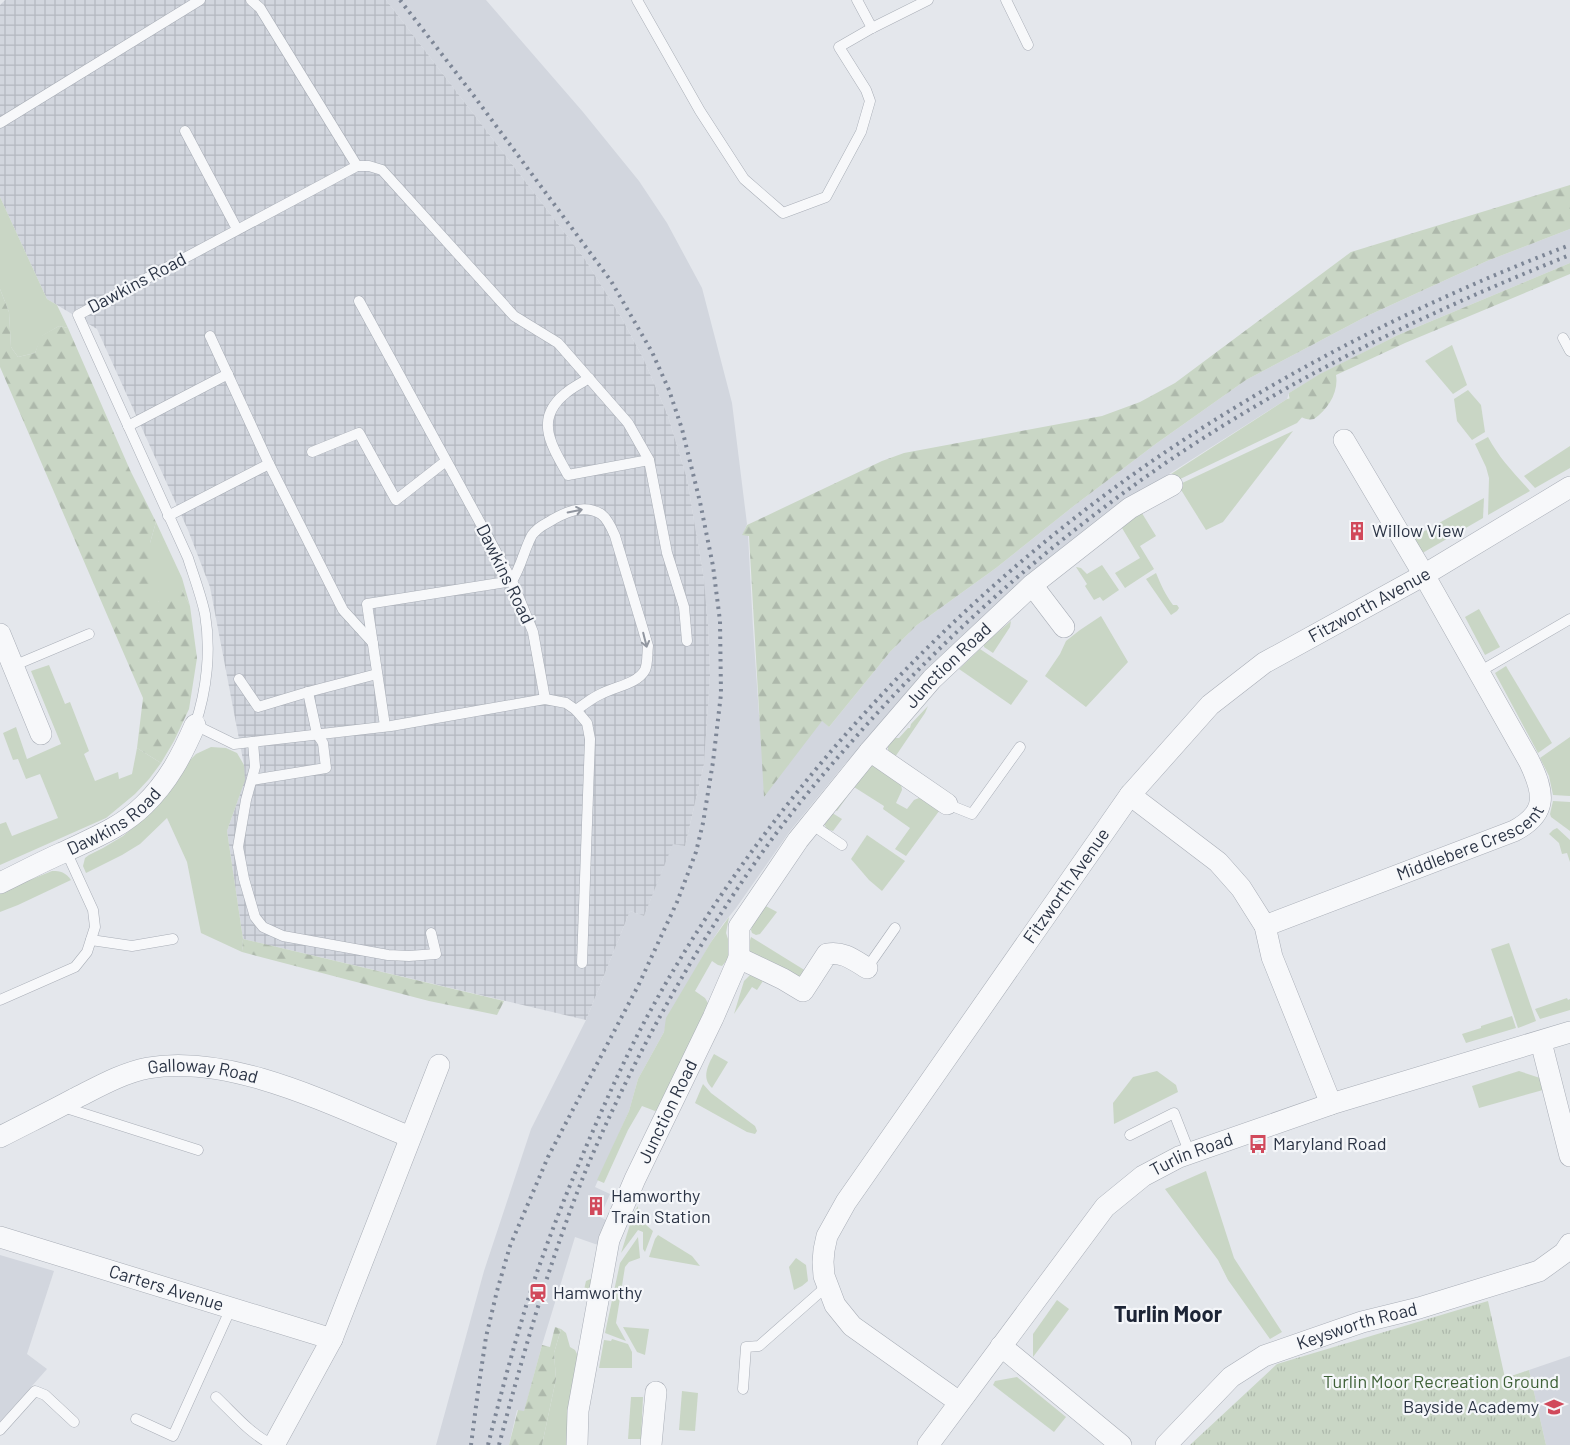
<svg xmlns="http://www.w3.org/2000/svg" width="1570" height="1445" font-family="Barlow,sans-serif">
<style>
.built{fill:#d2d6de}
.industrial{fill:url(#industrial-grid)}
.green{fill:#c9d6c5}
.forest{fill:url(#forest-firs)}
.park{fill:url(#park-tufts)}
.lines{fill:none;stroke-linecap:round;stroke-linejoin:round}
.service-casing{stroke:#a9aeb7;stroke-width:11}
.minor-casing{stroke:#a9aeb7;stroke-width:22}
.service{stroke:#f7f8fa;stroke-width:10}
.minor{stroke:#f7f8fa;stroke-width:21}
.rail{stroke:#7d8696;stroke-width:4;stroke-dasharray:2.5 5;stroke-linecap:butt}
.oneway{stroke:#9196a0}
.labels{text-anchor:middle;stroke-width:4.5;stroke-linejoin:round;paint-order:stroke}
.street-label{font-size:18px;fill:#2b3445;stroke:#f4f6f9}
.poi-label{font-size:18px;fill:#2b3445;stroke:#f4f6f9;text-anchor:start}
.park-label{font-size:18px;fill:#3f6138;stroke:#f4f6f9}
.district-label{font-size:22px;font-weight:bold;fill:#1d2536;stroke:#f4f6f9}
</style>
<defs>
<pattern id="industrial-grid" width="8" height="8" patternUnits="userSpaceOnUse" patternTransform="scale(1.25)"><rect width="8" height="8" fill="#d2d6de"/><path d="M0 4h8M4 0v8" fill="none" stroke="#b4b8c0"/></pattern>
<pattern id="forest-firs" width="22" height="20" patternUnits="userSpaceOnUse" patternTransform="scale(1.25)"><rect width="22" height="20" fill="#c9d6c5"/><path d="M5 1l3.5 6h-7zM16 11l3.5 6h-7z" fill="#adb8ab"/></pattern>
<pattern id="park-tufts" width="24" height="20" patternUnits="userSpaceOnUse" patternTransform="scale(1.25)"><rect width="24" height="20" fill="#c9d6c5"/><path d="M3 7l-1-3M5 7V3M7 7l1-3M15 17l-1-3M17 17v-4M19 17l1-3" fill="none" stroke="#adb8ab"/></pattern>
</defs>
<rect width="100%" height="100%" fill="#e4e7ec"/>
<!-- built -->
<g class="built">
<path d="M386,0H486L583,112L639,181L667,223L702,288L732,403L747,524L743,535H748L753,628L759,715L822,720L829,727L890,652L917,625L996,568L1075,505L1157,443L1246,380L1367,316L1487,261L1570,229V263L1398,335L1321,374L1289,393L1287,399L1169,474L1040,570L911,691L844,765L790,831L736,908L723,924L711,942L667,1020L664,1032L638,1079L629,1111L595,1187L610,1194L600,1217L608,1221L598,1245L575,1237L542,1345L524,1412L517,1410L509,1445H436L484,1271L531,1129L586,1020L630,911L644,916L673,843L685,846L704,764L710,675L708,625L704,579L687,479L668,416L644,360L621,317L584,258Z"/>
<path d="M0,1255L54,1271L27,1354L47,1369L0,1422Z"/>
<path d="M1570,1356V1445H1546L1529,1370Z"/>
</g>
<!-- industrial -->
<path class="industrial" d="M5,0H386L584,258L621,317L644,360L668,416L687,479L704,579L708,625L710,675L704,764L685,846L673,844L644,916L630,911L586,1020L243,939L227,831L240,794L244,765L210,587L188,530L97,329L47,299L0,197V5Z"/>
<!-- green -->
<g class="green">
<path d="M0,197L47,299L57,305L68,328L59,326L42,336L35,353L18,357L11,347L9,312L0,289Z"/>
<path d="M1452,345L1467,385L1453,394L1425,361Z"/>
<path d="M1468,390L1481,405L1485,432L1472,440L1457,421L1454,399Z"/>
<path d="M1292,398L1304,415L1297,423L1176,481L1171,474L1287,399Z"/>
<path d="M1293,431L1223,522L1206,530L1178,485Z"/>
<path d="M1488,437C1499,458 1514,473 1530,491L1488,515L1489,478L1486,467L1475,444Z"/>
<path d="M1570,446V468L1535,488L1524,476Z"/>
<path d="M1484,498L1483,518L1419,555L1412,538Z"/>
<path d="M1140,510L1156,536L1140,546L1154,569L1125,588L1115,573L1140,558L1119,523Z"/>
<path d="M156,522L182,578L190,606L182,590L158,602H150V543Z"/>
<path d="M1102,565L1119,590L1103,601L1100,597L1094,600L1085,586L1087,584L1076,567L1081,568L1087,574Z"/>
<path d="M1156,573C1161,585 1165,594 1173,605H1177L1179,608L1177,611L1171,615L1146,579Z"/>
<path d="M1479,609L1500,647L1485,655L1465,617Z"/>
<path d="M1101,616L1128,662L1086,707L1045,676L1060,654L1066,641L1080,630Z"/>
<path d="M1011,621L1010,627L993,653L984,647V644Z"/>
<path d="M980,649L1028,681L1011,705L959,669Z"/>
<path d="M49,665L65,704L70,702L89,751L84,754L95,781L118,772L119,779L132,774L137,748L161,763L149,779L135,794L106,818L0,865V824L6,822L12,836L58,818L40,774L26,779L18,759L13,760L3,733L16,727L27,759L61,744L31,671Z"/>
<path d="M1506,666L1552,743L1538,753L1495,673Z"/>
<path d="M928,706L925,713L895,757L888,750V745L891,738H899L908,728H910L911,724Z"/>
<path d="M1570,737V796L1553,795L1549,776L1540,758Z"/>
<path d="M211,747L226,748L237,753L244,765L245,780L227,831L243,939L242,952L201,933L187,862L167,818L140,844L122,855L86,873L83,866L85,858L89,855L103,848L123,836L135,826L182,768L196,754Z"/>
<path d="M870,762L901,783L902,790L896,803L907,809L914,800L919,798L942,807L906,856L895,849L910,828L883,809L884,806L854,787L837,811L832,808Z"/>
<path d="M1553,801L1570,802V831L1551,817L1550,814Z"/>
<path d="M829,811L842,819L833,831L827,829L824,824Z"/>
<path d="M1557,828L1570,840V862L1567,853L1562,854L1559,843L1549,834L1553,830Z"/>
<path d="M867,835L905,861L882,891L869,880L851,859Z"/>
<path d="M52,871C61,871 65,872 71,880L18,905L0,912V892Z"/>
<path d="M762,904L777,912L760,934L756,935L752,933L751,930L755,917Z"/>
<path d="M729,917L726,933L731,948L727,960L722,966L718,965L712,961L695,991L705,998L709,1005L659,1110L655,1111L642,1106L628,1130L604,1183L597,1180L629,1111L638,1079L664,1032L666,1018L711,942Z"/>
<path d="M751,937L806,971L798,978L750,953L749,944Z"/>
<path d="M1509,943L1536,1021L1518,1028L1491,949Z"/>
<path d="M750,975L765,978L757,990L752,987L734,1014L744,981Z"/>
<path d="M1567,998L1568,1000L1570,999V1010L1540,1019L1535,1009Z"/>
<path d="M1512,1016L1516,1028L1466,1043L1462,1034L1481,1028V1026Z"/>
<path d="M714,1054L728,1062L712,1088C701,1078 708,1065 714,1054Z"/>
<path d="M1157,1071L1176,1085L1178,1092L1114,1124L1113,1103L1133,1077Z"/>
<path d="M1519,1071L1540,1078L1543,1090L1479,1108L1472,1086Z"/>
<path d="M703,1084L711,1093L755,1126L757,1131L755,1134L747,1132L695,1103Z"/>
<path d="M1206,1171L1234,1258L1282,1332L1270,1339L1228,1280L1218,1260L1165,1189Z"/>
<path d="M638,1206V1218L653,1231L645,1252L643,1249V1232L638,1230L621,1253L634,1212Z"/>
<path d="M658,1235L692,1256L700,1266L649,1257L655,1239Z"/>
<path d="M638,1237L640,1258L629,1262L625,1267L616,1323L626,1341L605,1333L620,1263Z"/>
<path d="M796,1258L806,1265L808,1281L802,1286L794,1290L789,1267Z"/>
<path d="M593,1278L588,1302L583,1298V1294L586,1281Z"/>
<path d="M1057,1300L1069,1309L1033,1357V1334Z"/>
<path d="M623,1327L649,1329L645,1355L637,1352Z"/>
<path d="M561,1329L566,1333L570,1347L575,1350L578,1356L569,1445H542L556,1379L554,1353Z"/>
<path d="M612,1339L628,1344L632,1352V1368H599L604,1340L611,1341Z"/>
<path d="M1017,1377L1066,1417L1054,1432L993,1385L995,1381Z"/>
<path d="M682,1391L698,1393L695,1431L679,1430Z"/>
<path d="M631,1397H643L641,1439H628Z"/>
</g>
<!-- forest -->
<g class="forest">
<path d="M1570,185V229L1487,261L1367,316L1246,380L1157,443L1075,505L996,568L917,625L890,652L829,727L822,721L764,797L749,536L742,535L747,525L882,461L904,453L1102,416L1140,402L1175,383L1351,252Z"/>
<path d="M1570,263V274L1405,343L1336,375C1339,392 1328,409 1314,419C1299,422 1289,407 1289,393L1320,374L1398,335Z"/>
<path d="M0,289L9,312L11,347L18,357L35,353L41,336L59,326L68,328L130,470L156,522L150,543V601L158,602L170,586L182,590L190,606L197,658L189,709L174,741L161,763L137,748L143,698L0,367Z"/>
<path d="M243,939L504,1001L497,1015L429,1001L242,952Z"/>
<path d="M555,1327L561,1329L554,1353L556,1379L542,1445H509L518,1410L524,1411L542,1345L550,1347Z"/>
</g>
<!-- park -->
<path class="park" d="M1488,1301L1505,1378L1529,1370L1546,1445H1190L1277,1364Z"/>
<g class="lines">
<!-- service casing -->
<g class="service-casing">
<g id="service">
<path d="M251,0L260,8L357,166L78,315L188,558C194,577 201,595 205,614C211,650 207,690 195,725L234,744L391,726L545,699L533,632L512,581L359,301"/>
<path d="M637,0L700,111L744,179L783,213L826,197L861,132L870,101L866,90L839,47L872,28L928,0"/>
<path d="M857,0L872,28"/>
<path d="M1006,0L1028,45"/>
<path d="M0,123L200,0"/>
<path d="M185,131L237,229"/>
<path d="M357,166H369L382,170L514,316L558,343L628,423L649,460L667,553L684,607L687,641"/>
<path d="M210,336L269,464L343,610L373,643"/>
<path d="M1563,338L1570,351"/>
<path d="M589,378C582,383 573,387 566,393C533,419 552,446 568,475L649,460"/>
<path d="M128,426L228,374"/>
<path d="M312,452L359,433L396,500L446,461"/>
<path d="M168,516L269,464"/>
<path d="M13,666L89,634"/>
<path d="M1479,672L1570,619"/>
<path d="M239,679L258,707L308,692L377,674"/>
<path d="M545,699L566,703L576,710L587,723L590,739L582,963"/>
<path d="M385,726L367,604L512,581C521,567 524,550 532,535C536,530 541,526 547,523C563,513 583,503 601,514C608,519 612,529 615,536L648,646C647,654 648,663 645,670C637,684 617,686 603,693C593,697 585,704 576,710"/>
<path d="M253,742L255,767L246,800L238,847L244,879L255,917L263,927L283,936L388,955L409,956L436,954L431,933"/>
<path d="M252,780L326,768L323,743L317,734L308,692"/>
<path d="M947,804L972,814L1020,747"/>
<path d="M811,824L842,845"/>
<path d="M91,940L132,946L173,939"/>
<path d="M867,968L895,928"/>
<path d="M0,1000L75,967L87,952L95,927L93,910L66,851"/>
<path d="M63,1107L198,1150"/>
<path d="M1130,1135L1174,1113L1190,1154"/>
<path d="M743,1389L746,1347L759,1346L827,1286"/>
<path d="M216,1397C234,1414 250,1434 273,1445"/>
<path d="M136,1419L173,1436L231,1308"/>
<path d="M0,1430L35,1391L45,1395L74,1422"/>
</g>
</g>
<!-- minor casing -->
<g class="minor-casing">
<g id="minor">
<path d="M1032,585L1064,627"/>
<path d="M0,634L41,734"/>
<path d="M870,751L947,804"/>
<path d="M1130,795L1218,862L1241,888L1265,926L1272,957L1331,1104"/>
<path id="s1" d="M0,883C21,873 41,862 62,853C91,839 121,828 144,805C168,782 182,755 195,725"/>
<path id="s2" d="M1265,926L1514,831C1549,813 1544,792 1529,761L1424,575L1344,440"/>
<path d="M739,958L783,979L803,991L827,954C843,951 854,960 867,968"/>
<path d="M1541,1042L1570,1156"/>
<path id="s3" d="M0,1137C25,1124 50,1112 74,1099C98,1087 122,1073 148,1068C231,1053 334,1106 410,1137"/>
<path id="s4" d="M0,1237L332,1339"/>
<path d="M1001,1346L1121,1445"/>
<path id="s5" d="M959,1402L852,1326L835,1305L824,1276L823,1262L824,1250L827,1236L846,1202L1130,795L1210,705L1264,663L1424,575L1570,487"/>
<path d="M274,1445L332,1339L439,1065"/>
<path id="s6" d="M577,1445L578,1411L609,1240L635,1179L713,1018L739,958V927L798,840L870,751L932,679L1032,585L1130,508L1172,485"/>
<path d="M651,1445L656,1392"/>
<path id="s7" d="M928,1445L1105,1207L1143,1176L1179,1157L1331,1104L1570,1032"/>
<path id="s8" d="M1166,1445L1231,1377L1264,1356L1362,1322L1419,1308L1539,1271L1564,1253L1570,1244"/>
</g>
</g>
<!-- service -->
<use href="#service" class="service"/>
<!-- minor -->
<use href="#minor" class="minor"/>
<!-- rail -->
<g class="rail">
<path d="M400,0L471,92L611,281L652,352L669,390L682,429L700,502L713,566L720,621L721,694L713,762L703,823L696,852L677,902L639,984L548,1157L510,1246L497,1291L486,1337L478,1391L471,1445"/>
<path d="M488,1445C501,1393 515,1341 531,1290C548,1239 568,1189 589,1140C605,1103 621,1067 639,1032C758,805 952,596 1164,453C1290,368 1428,299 1570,245"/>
<path d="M499,1445C524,1350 551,1256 588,1165C634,1057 691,954 759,857C788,816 820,777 854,739C946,634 1052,541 1167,462C1292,377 1430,311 1570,255"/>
</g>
</g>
<!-- one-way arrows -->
<defs><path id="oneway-shaft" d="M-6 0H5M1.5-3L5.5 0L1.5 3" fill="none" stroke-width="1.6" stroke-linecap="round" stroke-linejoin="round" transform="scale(1.25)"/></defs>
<g class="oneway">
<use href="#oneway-shaft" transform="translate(575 511) rotate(-12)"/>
<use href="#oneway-shaft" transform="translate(645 640) rotate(76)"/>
</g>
<!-- icons -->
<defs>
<g id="building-bare" transform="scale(1.5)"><path d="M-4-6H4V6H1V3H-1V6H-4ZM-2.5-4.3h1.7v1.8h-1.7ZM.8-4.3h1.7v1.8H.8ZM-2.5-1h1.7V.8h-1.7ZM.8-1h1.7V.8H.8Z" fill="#d1495b" stroke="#f4f6f9" stroke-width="2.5" paint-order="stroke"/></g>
<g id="bus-bare" transform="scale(1.5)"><path d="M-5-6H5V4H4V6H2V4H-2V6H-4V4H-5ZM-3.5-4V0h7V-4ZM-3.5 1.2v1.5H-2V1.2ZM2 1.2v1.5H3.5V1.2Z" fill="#d1495b" stroke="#f4f6f9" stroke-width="2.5" paint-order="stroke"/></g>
<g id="station-bare" transform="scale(1.5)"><path d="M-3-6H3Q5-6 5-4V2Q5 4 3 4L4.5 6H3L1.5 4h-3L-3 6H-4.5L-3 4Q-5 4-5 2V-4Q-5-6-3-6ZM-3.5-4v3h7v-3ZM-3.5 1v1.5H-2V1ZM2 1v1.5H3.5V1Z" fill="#d1495b" stroke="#f4f6f9" stroke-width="2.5" paint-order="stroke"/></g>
<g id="school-bare" transform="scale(1.5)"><path d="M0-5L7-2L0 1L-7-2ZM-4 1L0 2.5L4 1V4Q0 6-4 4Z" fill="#d1495b" stroke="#f4f6f9" stroke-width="2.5" paint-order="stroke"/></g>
</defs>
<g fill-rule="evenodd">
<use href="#building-bare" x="1357" y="531"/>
<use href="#bus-bare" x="1258" y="1144"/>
<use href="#building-bare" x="596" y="1206"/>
<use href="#station-bare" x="538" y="1293"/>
<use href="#school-bare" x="1554" y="1407"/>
</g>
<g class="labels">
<!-- street labels -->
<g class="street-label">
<text transform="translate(137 283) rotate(-28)" y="6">Dawkins Road</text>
<text transform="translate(505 574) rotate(64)" y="6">Dawkins Road</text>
<text dy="6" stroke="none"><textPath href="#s5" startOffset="1074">Fitzworth Avenue</textPath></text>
<text dy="6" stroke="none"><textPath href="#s6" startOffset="885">Junction Road</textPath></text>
<text dy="6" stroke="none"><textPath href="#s1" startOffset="130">Dawkins Road</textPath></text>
<text dy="6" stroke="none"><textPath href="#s2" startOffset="222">Middlebere Crescent</textPath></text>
<text dy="6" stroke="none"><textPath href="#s5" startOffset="654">Fitzworth Avenue</textPath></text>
<text dy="6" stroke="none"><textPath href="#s3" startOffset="219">Galloway Road</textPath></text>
<text dy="6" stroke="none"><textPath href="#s6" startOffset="349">Junction Road</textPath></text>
<text dy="6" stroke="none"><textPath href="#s7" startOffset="399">Turlin Road</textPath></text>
<text dy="6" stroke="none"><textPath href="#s4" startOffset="174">Carters Avenue</textPath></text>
<text dy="6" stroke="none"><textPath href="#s8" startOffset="231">Keysworth Road</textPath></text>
</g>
<!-- poi labels -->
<g class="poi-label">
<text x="1372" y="537">Willow View</text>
<text x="1273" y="1150">Maryland Road</text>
<text x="611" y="1202">Hamworthy<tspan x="611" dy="21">Train Station</tspan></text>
<text x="553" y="1299">Hamworthy</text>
<text x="1539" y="1413" text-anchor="end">Bayside Academy</text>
</g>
<!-- park labels -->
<g class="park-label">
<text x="1441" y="1388">Turlin Moor Recreation Ground</text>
</g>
<!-- district labels -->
<g class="district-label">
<text x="1168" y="1322">Turlin Moor</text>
</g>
</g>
</svg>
